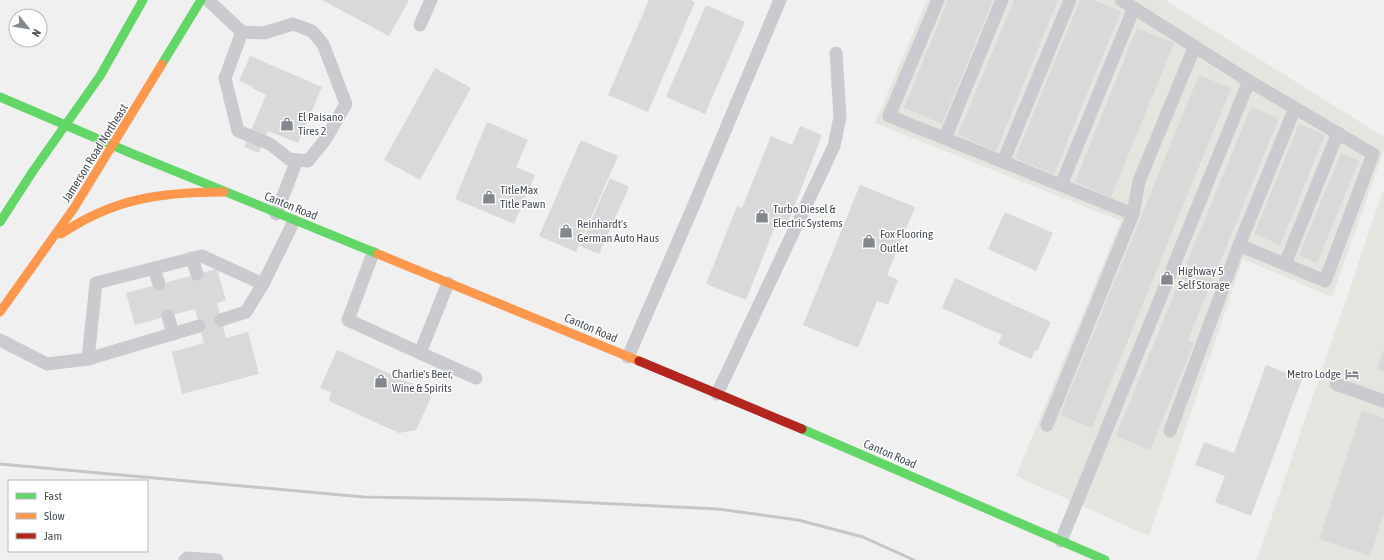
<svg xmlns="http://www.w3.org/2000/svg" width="1384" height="560" font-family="'Asap Condensed',sans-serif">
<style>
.commercial{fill:#e5e4de}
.building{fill:#d9d9da}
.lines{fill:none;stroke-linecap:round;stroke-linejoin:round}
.lane{stroke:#cacbce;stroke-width:13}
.fast{stroke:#63d668;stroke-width:9}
.slow{stroke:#ff974d;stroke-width:9}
.jam{stroke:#b3261e;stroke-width:9}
.rail{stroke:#c5c6c8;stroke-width:3}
.labels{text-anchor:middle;stroke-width:3;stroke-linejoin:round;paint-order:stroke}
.poi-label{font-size:12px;fill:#49505b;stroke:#fff;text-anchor:start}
.street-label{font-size:12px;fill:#49505b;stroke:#fff}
</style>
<rect width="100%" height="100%" fill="#f0f0f0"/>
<!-- commercial -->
<g class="commercial">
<path d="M927,0H1165L1384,137V150L1332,297L1243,259L1149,536L1016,476L1121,221L875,123Z"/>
<path d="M1384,188V560H1257Z"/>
</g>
<!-- building -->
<g class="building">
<path d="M322,0H409L389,36Z"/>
<path d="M649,0H691L695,2L648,112L608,95Z"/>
<path d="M948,0H993L942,124L904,108Z"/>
<path d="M1014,0H1058L996,151L958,135Z"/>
<path d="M1080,0H1093L1121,11L1054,174L1015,158Z"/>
<path d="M706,5L745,22L705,114L666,97Z"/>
<path d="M1137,28L1174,43L1111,197L1075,182Z"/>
<path d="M250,56L322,87L298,143L268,131L259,153L244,147L266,95L252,88L253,87L239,81Z"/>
<path d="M435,68L471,88L420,180L384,160Z"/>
<path d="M1199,75L1231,88L1092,428L1060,415Z"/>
<path d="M1251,107L1279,118L1188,340L1194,343L1150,450L1116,436Z"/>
<path d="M487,122L528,140L516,167L535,175L514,224L455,199Z"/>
<path d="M1299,124L1325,135L1280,245L1254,234Z"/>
<path d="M800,126L822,135L786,228L776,224L746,300L706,284L737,206L742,208L771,136L792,145Z"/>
<path d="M581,140L618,156L576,252L539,236Z"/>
<path d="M1341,153L1359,160L1317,263L1299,255Z"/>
<path d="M610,178L629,187L599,254L580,246Z"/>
<path d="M860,185L915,207L887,275L898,280L888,305L877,301L858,348L803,325Z"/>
<path d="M1005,212L1053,233L1036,271L988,249Z"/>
<path d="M217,269L226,300L217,303L226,338L248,332L259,374L182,394L172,352L204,343L195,309L135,325L126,293Z"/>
<path d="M955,278L1051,322L1037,351L1035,350L1031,359L998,344L1002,335L942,308Z"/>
<path d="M1384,349V372L1377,370Z"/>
<path d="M337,350L433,393L416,430L399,433L329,401L331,392L320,388Z"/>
<path d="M1266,365L1302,379L1251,516L1215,502L1225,476L1195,465L1204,442L1234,453Z"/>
<path d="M1362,410L1384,418V513L1370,556L1319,539Z"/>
</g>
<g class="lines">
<!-- lane -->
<g class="lane">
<path d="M208,0L242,32L264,33L293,24L312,31L323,44L346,104L325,140L308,161L289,159L270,144L238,131L225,78L242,32"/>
<path d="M938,0L889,116L1133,214L1047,425"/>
<path d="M1121,0L1249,81"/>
<path d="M420,25L431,0"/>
<path d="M945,138L1002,0"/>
<path d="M1003,162L1070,0"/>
<path d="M1061,185L1134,8"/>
<path d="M276,214L297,160"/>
<path d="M1133,214L1139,181L1195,46"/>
<path d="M1239,245L1295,108"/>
<path d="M373,253L348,320L420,353"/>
<path d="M192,258L197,274"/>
<path d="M1285,264L1338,133"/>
<path d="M154,268L159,284"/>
<path d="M448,283L420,353L476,378"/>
<path d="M168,316L173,334"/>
<path d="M221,320L246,312L263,284"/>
<path d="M0,340L47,364L88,359L96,283L202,256L263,284L294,221"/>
<path d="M628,357L693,207L780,0"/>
<path d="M88,359L199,326"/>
<path d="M1336,384L1384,401"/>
<path d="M717,394L834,146L840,117L836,53"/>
<path d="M1061,541L1249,81L1373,154L1325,281L1239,245L1170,431"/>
<path d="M185,560L187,558L217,560"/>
</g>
<!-- fast -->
<g class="fast">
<path d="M162,64L201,0"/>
<path d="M0,97L133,154L378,254"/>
<path d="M0,222L33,171L100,76L143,0"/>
<path d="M802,429L1105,560"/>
</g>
<!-- slow -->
<g class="slow">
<path d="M61,234C114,198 162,192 224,192"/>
<path d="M378,254L639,361"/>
<path d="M0,312L74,208L162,64"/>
</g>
<!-- jam -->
<path class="jam" d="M639,361L802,429"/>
<!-- rail -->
<path class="rail" d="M0,464L364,497L535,500L718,509L798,520L863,537L914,560"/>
</g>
<!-- icons -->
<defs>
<g id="shop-bare" transform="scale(1.08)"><path d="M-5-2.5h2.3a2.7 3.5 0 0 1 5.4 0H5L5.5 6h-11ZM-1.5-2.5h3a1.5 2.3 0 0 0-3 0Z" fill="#83888f" stroke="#fff" stroke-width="2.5" paint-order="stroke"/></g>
<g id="hotel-bare" transform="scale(1.08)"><path d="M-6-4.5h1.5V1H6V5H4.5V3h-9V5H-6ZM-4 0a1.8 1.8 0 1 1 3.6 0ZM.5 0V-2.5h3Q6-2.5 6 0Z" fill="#83888f" stroke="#fff" stroke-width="2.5" paint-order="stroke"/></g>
</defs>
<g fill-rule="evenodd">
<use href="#shop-bare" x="287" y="124"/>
<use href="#shop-bare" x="489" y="197"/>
<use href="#shop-bare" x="762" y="216"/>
<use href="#shop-bare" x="566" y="231"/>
<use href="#shop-bare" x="869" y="241"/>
<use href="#shop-bare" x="1167" y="278"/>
<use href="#hotel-bare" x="1352" y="374"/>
<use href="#shop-bare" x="381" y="381"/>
</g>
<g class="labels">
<!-- poi labels -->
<g class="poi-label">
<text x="298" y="121">El Paisano<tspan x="298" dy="14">Tires 2</tspan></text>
<text x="500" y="194">TitleMax<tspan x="500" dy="14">Title Pawn</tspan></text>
<text x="773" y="213">Turbo Diesel &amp;<tspan x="773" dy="14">Electric Systems</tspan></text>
<text x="577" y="228">Reinhardt's<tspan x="577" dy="14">German Auto Haus</tspan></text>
<text x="880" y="238">Fox Flooring<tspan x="880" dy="14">Outlet</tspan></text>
<text x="1178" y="275">Highway 5<tspan x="1178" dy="14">Self Storage</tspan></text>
<text x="392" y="378">Charlie's Beer,<tspan x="392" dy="14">Wine &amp; Spirits</tspan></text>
<text x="1341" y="378" text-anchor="end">Metro Lodge</text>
</g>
<!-- street labels -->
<g class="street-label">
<text transform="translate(95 153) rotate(-58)" y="4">Jamerson Road Northeast</text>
<text transform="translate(291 206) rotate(22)" y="4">Canton Road</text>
<text transform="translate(591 328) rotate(23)" y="4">Canton Road</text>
<text transform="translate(890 454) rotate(23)" y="4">Canton Road</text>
</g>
</g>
<!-- legend -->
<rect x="8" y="480" width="140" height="72" fill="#ffffff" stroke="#b6b9bd"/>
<rect x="16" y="493" width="20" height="6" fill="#63d668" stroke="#b6b9bd"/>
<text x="44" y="500" font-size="12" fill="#49505b">Fast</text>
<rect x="16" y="513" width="20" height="6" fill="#ff974d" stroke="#b6b9bd"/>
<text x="44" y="520" font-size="12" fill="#49505b">Slow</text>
<rect x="16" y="533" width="20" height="6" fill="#b3261e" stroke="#b6b9bd"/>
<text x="44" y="540" font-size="12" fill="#49505b">Jam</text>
<!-- north arrow -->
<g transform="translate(28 28) rotate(120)"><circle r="19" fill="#ffffff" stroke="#b6b9bd"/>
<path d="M0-3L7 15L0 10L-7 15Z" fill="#83888f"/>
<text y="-6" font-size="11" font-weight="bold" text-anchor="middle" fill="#49505b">N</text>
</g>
</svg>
